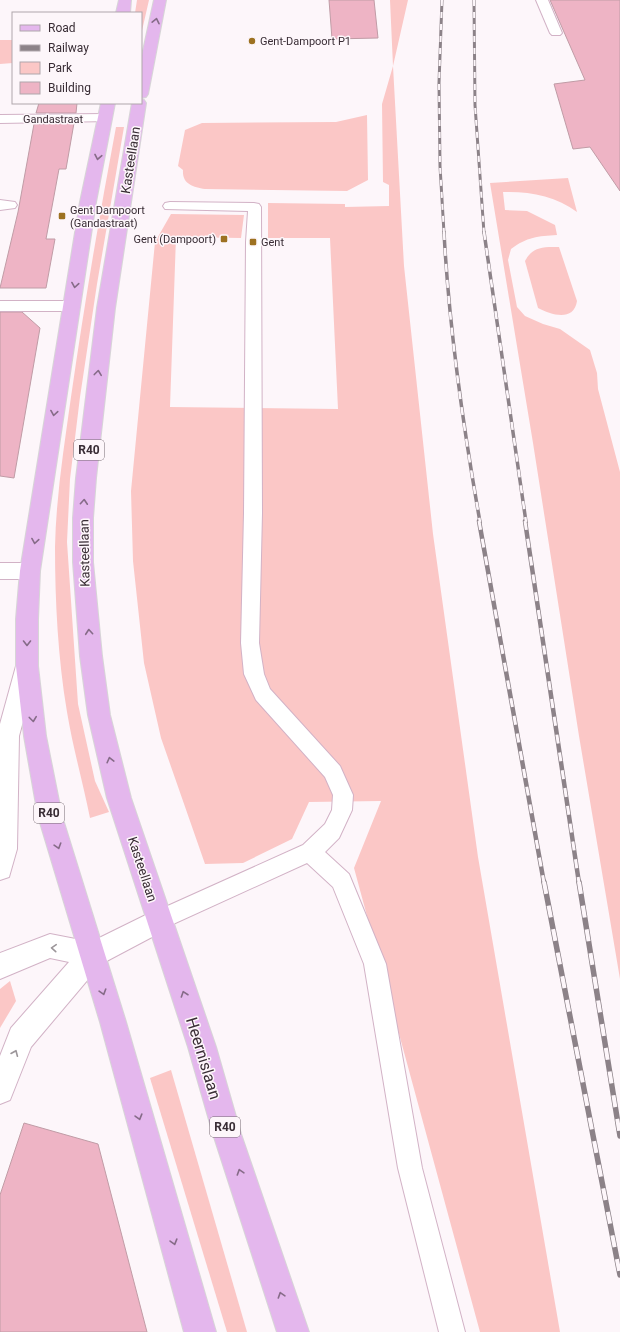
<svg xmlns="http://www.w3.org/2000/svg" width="620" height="1332" font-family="Roboto,sans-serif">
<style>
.green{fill:#fbc7c6}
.building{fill:#eeb4c5;stroke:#c09ca6}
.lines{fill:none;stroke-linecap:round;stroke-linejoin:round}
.lane-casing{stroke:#d2b2c6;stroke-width:2}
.street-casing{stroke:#d2b2c6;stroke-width:2}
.secondary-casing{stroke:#d2b2c6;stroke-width:2}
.primary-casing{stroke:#d7d5d7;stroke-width:2}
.lane{fill:#fff;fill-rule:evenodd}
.street{fill:#fff;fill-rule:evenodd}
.secondary{fill:#fff;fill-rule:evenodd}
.primary{fill:#e4b7ed;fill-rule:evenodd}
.rail-far3-casing{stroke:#8c8288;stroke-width:3}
.rail-far2-casing{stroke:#8c8288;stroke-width:3.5}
.rail-far1-casing{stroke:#8c8288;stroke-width:4.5}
.rail-casing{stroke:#8c8288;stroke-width:5.5}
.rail-far3{stroke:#fdf6fa;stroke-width:2;stroke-dasharray:6;stroke-linecap:butt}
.rail-far2{stroke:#fdf6fa;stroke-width:2.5;stroke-dasharray:8;stroke-linecap:butt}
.rail-far1{stroke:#fdf6fa;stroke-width:3;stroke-dasharray:9;stroke-linecap:butt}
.rail{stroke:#fdf6fa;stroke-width:4;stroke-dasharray:12;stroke-linecap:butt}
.oneway{stroke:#866b88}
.oneway2{stroke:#9c969a}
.poi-dot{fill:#9d7121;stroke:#fdf6fa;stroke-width:1.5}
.labels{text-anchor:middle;stroke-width:3;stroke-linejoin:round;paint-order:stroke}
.far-poi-label{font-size:11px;fill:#392d35;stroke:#fdf6fa;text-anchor:start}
.far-street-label{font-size:11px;fill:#392d35;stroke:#fdf6fa}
.shield{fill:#fdf6fa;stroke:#746970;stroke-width:1}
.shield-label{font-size:12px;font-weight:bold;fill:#392d35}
.street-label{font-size:13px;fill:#392d35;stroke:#fdf6fa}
.near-street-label{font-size:16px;fill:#392d35;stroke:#fdf6fa}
</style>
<rect width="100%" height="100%" fill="#fdf6fa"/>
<!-- green -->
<g class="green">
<path d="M137,0H149L141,35V13H135Z"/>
<path d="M390,0H408L393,66L404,266L433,534L478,857L560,1332H480L354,868L381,801L309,802L292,839L243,863L205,864L161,738L144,663L133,561L131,491L155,242L171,214L244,215L241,238L176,237L170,407L338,409L330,238H268V203L345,204V207L389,206V185L383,182L382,104L393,66Z"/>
<path d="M0,40H13V63L0,64Z"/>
<path d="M367,115L368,180L347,191L205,189C193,187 182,184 183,170L178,166L185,130L202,123L336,122Z"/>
<path d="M116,127H124L97,284L80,397L70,479L67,542L78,704L95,781L109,812L90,818C83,783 73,748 67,712C58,658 55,602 55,547C56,497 64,447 71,397C84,307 99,217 116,127Z"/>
<path d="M568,178L577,212C556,196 529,191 503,192L505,210L527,211L555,225L557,235C538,236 527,237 511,249L508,260L517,307L525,316L543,324L560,329L590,350L597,373L598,389L620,472V979L579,736L533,443L490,183Z"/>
<path d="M549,247H559L577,301C574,322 551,315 538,308L525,261C531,250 537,248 549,247Z"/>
<path d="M10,981L16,1001L0,1028V989Z"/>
<path d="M171,1070L247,1332H227L150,1078Z"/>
</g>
<!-- building -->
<g class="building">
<path d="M329,0H374L378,38L332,39Z"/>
<path d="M550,0H620V191L590,147L573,149L554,84L585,80Z"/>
<path d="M39,103H77L76,113H36Z"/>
<path d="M74,123L66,169H59L46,239H55L46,288H0L18,212L34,124Z"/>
<path d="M0,312H22L40,328L14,478L0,476Z"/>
<path d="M24,1123L98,1144L147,1332H0V1195Z"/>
</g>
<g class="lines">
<!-- lane casing -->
<g class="lane-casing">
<g id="lane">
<path d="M536,0H548L562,33L560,35H552L550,33Z"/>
<path d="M170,202L254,203L259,204L261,207L262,513L259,643L264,674L270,689L340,766L353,795L352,810L339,838L325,852L349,874L386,964L422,1168L465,1332H439L398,1168L364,964L333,887L307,863L160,930L152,927L149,920L152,913L303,845L325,824L332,810L333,795L325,777L256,700L244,674L241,643L244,513L246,242L248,211L165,209L163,206L165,203Z"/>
</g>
</g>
<!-- street casing -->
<g class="street-casing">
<g id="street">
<path d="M105,114L110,115L112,118L110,121L0,123V115Z"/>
<path d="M0,200L15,202L17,205L15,208L0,210Z"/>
<path d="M0,301H71L77,302L80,306L77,310L71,311H0Z"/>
<path d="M0,563H30L37,565L40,571L37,577L30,579H0Z"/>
</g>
</g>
<!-- secondary casing -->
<g class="secondary-casing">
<g id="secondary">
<path d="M27,657L35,660L38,666L19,736L17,849L9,877L0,880V724L16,666L19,660Z"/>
<path d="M160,908L169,912L173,920L169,928L101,964L31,1047L10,1100L0,1104V1056L11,1028L69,962L50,958L0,979V953L50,934L91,942Z"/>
</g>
</g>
<!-- primary casing -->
<g class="primary-casing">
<g id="primary">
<path d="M119,0H131L130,13H116Z"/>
<path d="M154,0H166L148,94L146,97L141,98V60Z"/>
<path d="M141,99L144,100L146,103L115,308L96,478L93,518V562L102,656L110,715L131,798L216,1047L241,1134L309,1332H277L213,1134L188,1047L107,798L88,715L80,656L73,562V518L76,478L97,308L132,103H141Z"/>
<path d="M101,103H115L96,202L40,571L38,619V666L46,736L62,816L126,1022L216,1332H184L100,1022L38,816L24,736L16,666V619L20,571L80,202Z"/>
</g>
</g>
<!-- lane -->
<use href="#lane" class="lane"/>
<!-- street -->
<use href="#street" class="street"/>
<!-- secondary -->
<use href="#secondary" class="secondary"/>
<!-- primary -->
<use href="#primary" class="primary"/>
<!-- rail-far3 casing -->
<g class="rail-far3-casing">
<g id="rail-far3">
<path d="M442,0L439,83L440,166L444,233"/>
<path d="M474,0L475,105L484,233"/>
</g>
</g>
<!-- rail-far2 casing -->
<g class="rail-far2-casing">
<g id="rail-far2">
<path d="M444,232C449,329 463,426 480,522"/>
<path d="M484,232L526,522"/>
</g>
</g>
<!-- rail-far1 casing -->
<g class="rail-far1-casing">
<g id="rail-far1">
<path d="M479,521L544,883"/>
<path d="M525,521L579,883"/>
</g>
</g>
<!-- rail casing -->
<g class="rail-casing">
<g id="rail">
<path d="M544,882L620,1275"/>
<path d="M579,882L620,1136"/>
</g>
</g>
<!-- rail-far3 -->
<use href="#rail-far3" class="rail-far3"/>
<!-- rail-far2 -->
<use href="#rail-far2" class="rail-far2"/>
<!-- rail-far1 -->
<use href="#rail-far1" class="rail-far1"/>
<!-- rail -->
<use href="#rail" class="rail"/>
</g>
<!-- one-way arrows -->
<defs><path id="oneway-chevron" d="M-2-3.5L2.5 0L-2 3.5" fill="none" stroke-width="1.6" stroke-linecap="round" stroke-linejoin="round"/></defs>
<g class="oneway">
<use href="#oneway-chevron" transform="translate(156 21) rotate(-78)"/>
<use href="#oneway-chevron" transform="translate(98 157) rotate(101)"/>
<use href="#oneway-chevron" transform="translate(75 285) rotate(99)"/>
<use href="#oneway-chevron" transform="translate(98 373) rotate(-83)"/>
<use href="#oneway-chevron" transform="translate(54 413) rotate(99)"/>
<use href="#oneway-chevron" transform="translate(84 502) rotate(-86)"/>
<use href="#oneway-chevron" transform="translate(35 541) rotate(99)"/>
<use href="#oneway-chevron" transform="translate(89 632) rotate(-95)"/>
<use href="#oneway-chevron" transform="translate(27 643) rotate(90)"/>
<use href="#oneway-chevron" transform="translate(33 719) rotate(83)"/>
<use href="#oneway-chevron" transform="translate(110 760) rotate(-104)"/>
<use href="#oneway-chevron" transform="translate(58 846) rotate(73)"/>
<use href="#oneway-chevron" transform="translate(103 992) rotate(73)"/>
<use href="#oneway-chevron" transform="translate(184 994) rotate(-109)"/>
<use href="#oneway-chevron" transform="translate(139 1117) rotate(74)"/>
<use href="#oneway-chevron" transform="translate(240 1172) rotate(-108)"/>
<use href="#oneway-chevron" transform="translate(174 1242) rotate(74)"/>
<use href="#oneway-chevron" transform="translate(281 1295) rotate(-108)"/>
</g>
<g class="oneway2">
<use href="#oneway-chevron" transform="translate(54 948) rotate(-176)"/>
<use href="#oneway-chevron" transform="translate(15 1053) rotate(-67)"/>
</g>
<!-- markers -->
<g class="poi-dot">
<circle cx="252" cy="41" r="4"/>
<rect x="58" y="212" width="8" height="8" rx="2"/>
<rect x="220" y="235" width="8" height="8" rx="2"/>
<rect x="249" y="238" width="8" height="8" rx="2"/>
</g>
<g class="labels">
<!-- far-poi labels -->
<g class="far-poi-label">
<text x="260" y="45">Gent-Dampoort P1</text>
<text x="70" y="214">Gent Dampoort<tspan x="70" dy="13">(Gandastraat)</tspan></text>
<text x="216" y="243" text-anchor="end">Gent (Dampoort)</text>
<text x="261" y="246">Gent</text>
</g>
<!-- far-street labels -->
<g class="far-street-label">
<text x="53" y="123">Gandastraat</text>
</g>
<!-- shield labels -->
<g class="shield">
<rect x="74" y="440" width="30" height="20" rx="3"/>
<rect x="34" y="803" width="30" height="20" rx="3"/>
<rect x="210" y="1117" width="30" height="20" rx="3"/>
</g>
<g class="shield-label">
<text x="89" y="454">R40</text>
<text x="49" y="817">R40</text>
<text x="225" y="1131">R40</text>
</g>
<!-- street labels -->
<g class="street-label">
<text transform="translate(130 160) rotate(-81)" y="5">Kasteellaan</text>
<text transform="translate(84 553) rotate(-91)" y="5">Kasteellaan</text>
<text transform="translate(143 869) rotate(72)" y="5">Kasteellaan</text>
</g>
<!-- near-street labels -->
<g class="near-street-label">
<text transform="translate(204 1058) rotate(73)" y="6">Heernislaan</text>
</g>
</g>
<!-- legend -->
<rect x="12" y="12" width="130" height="92" fill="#fdf6fa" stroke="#afa6ab"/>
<rect x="20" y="25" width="20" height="6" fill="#e4b7ed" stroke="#afa6ab"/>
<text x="48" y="32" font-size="12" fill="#392d35">Road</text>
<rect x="20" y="45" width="20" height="6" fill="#8c8288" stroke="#afa6ab"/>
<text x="48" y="52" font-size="12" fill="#392d35">Railway</text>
<rect x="20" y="62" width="20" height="12" fill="#fbc7c6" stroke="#afa6ab"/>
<text x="48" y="72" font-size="12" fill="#392d35">Park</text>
<rect x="20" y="82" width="20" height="12" fill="#eeb4c5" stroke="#afa6ab"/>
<text x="48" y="92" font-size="12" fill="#392d35">Building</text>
</svg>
